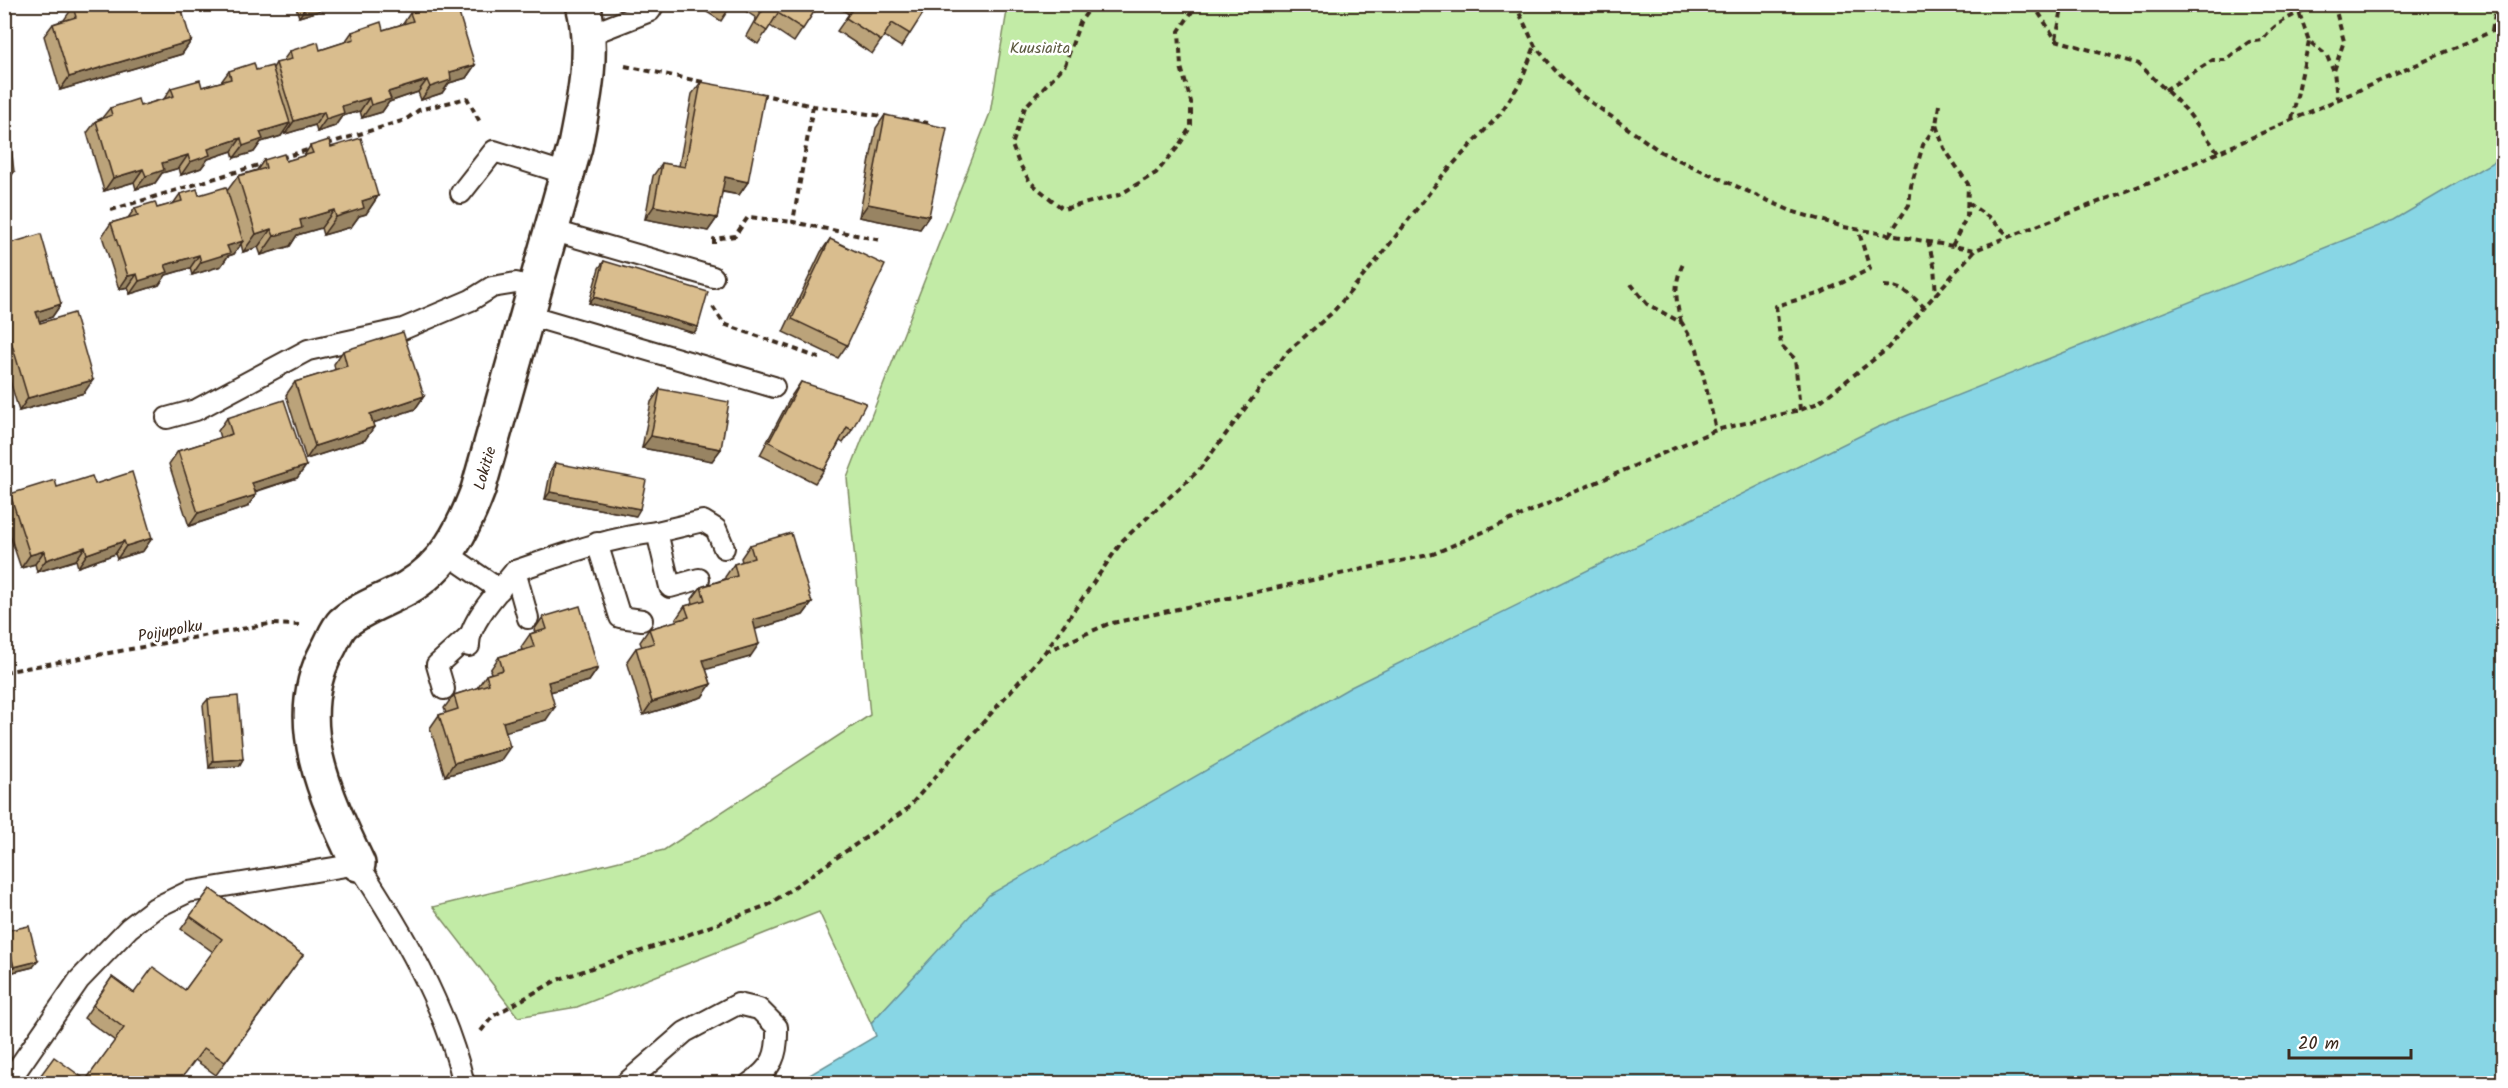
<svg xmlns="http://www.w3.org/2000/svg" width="2508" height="1088" font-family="Kalam,sans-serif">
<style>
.green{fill:#c2eba6;stroke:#7e8a62;stroke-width:1.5}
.water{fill:#88d6e5;stroke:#699195;stroke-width:1.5}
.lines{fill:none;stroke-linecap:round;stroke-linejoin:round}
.service-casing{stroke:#3b2a1e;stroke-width:24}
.minor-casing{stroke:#3b2a1e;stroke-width:38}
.path{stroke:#3b2a1e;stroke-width:4;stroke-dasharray:6 4.5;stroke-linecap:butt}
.service{stroke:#fff;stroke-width:20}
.minor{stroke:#fff;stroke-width:33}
.wall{fill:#bba37a;stroke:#3b2a1e;stroke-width:1.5}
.shaded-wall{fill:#988463;stroke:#3b2a1e;stroke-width:1.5}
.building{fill:#d9bd8e;stroke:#3b2a1e;stroke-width:1.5}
.labels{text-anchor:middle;stroke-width:5;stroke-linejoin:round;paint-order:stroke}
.park-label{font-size:16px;fill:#5d5a40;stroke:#fff}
.street-label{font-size:16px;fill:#3b2a1e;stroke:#fff}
</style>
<rect width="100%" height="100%" fill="#fff"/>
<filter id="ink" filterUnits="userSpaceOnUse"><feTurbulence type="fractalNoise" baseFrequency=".0167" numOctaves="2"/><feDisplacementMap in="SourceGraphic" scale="12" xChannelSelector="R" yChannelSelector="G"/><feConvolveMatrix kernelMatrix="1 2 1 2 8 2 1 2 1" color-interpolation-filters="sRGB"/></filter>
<g filter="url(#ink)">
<!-- green -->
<path class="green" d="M1008,5H2503V447L934,956L871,1023L819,912L577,1007L518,1017L433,907L664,850L870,715L847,478L990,113Z"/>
<!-- water -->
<path class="water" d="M2503,156V1083H796L876,1036L871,1023L989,895L1351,687L1876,428L2394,220Z"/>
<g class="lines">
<!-- service casing -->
<g class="service-casing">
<g id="service">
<path d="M586,36L650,11L654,4"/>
<path d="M461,193L494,151L567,174"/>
<path d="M551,230L713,277"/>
<path d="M528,315L774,387"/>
<path d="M167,418L196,410L308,350L403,329L471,300L492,287L516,283L535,289"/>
<path d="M597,543L620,617L642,620"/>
<path d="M446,553L500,590"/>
<path d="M699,579L670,587L657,532L703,521L716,529L724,548"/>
<path d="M528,618L515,571C562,555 607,538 657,532"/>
<path d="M469,646C468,622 500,590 515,571"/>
<path d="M444,689L437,665L469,636"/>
<path d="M12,1077L79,980L129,928L155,908L188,892L358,864C402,931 445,1004 464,1084"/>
<path d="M625,1084L685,1032L738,1004L759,1009L777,1027C778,1056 773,1067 749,1084"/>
</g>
</g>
<!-- minor casing -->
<g class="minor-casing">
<path id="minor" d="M358,864C327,799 289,721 327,651C332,643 336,630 343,623C362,607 386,600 407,588C445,566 463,530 478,490L575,146C584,101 595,50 583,4"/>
</g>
<!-- path -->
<g class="path">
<path d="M1093,4L1080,22L1065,65L1025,107L1012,145L1018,161L1030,182L1063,209L1119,195L1156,173L1178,147L1191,126V102L1181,67L1179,31L1195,7L1199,4"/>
<path d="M1515,4L1535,46L1554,69L1578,93L1661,152L1791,211L1844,227L1975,250"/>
<path d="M2033,4L2056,40L2139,64L2186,110L2218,152"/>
<path d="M2296,4L2309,41L2327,56L2333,70"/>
<path d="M2334,4L2344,41L2334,71L2337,98"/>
<path d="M2492,30L2496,9L2500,4"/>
<path d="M2056,39L2063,4"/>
<path d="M625,66L703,82"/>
<path d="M2165,90L2213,60H2225L2249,42L2263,40C2273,23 2298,13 2317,4"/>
<path d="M760,94L813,106L889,117"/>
<path d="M1939,105L1936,125L1944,148L1968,184L1967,216L1952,246"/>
<path d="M813,106L793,222L880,240"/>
<path d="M902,119L928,123"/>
<path d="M2292,119L2309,41"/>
<path d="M327,144L405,120L419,110L467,98L481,124"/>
<path d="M281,158L311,149"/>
<path d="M1968,203L1990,218L2009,236"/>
<path d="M111,210L265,163"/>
<path d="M1889,235L1909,205L1911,186L1923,145L1936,125"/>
<path d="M1928,241L1934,265L1936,296"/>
<path d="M714,244V239L735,236L748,217L793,222"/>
<path d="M1631,284L1647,304L1682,323L1697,349L1716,430"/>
<path d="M1884,286C1902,286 1912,296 1925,308"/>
<path d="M713,307L724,324L822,359"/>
<path d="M1681,322C1676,302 1673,284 1683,264"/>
<path d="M1800,410L1795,359L1781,345L1776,306L1821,293L1870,269L1858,229"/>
<path d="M1045,652L1108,624L1433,554L1716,430L1800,410L1818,403L1886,350L1975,250L2165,176L2504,26"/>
<path d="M4,672L269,624L299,625"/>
<path d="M481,1031L493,1016L557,980L679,938L768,905L907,809L1045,652L1123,540L1199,470L1288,351L1333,312L1382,254L1443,175L1500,114L1520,83L1535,46"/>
</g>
<!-- service -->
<use href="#service" class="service"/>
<!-- minor -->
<use href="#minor" class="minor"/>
</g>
<!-- wall -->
<g class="wall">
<path d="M295,4H342L299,17Z"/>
<path d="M705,4H732L721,21L702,9Z"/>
<path d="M735,4H819L794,42L770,26L758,44L746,36L756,18Z"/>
<path d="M833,4H929L901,47L884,36L872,54L837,31L849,14Z"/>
<path d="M73,7L191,41L182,54L60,90L44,36L53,24L64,20Z"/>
<path d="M440,12L475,65L466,78L449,83L442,93L421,100L418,92L389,102L382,112L362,118L360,111L342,116L335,126L317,132L315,125L285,134L284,131L281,136L261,142L254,152L234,158L232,151L208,159L201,168L181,175L179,168L162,173L155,183L136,189L134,182L104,191L87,133L96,121L102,118L110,108L140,106L164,99L171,88L202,87L221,82L229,71L256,70L273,68L276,63L282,62L290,51L320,50L345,42L352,32L383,30L403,24L410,13Z"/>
<path d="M701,82L748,182L739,195L722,192L717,218L708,231L645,219L653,176L662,163L679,166L692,94Z"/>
<path d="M885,115L929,216L920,229L859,217L876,128Z"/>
<path d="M310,146L331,147L378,196L366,214L359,216L351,227L323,235L321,228L297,235L290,246L261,255L258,247L243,252L241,244L234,254L228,256L221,266L192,275L190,268L166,275L159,285L130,294L128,287L119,289L102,236L111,223L128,218L135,208H157L173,204L180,194L199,195L227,191L238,176L257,170L264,160L286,161L304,156Z"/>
<path d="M830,239L847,345L838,358L783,332L821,252Z"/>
<path d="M4,245L61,304L52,317L39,321L84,393L19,411L4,361Z"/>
<path d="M604,261L698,327L694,333L589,303L599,268Z"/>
<path d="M343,351L424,396L415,409L372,423L365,440L306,459L286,395L295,382L335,370L334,364Z"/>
<path d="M801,382L852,430L843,443L840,441L824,470L815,483L760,455L792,395Z"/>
<path d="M660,389L721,449L712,461L642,448L651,402Z"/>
<path d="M227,418L306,466L297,478L255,492L247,507L189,526L169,464L178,451L220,438L218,431Z"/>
<path d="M555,463L636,516L545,499L551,469Z"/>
<path d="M95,484L152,538L143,551L117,559L115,554L78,567L76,560L37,572L35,564L21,568L4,518V502L10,494L57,487Z"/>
<path d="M750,545L812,603L803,615L755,629L750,657L706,669L711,684L702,697L643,715L627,661L636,648L642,647L640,642L649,629L677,621L676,619L685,606L693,604L692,599L701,587L725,579V577L734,564L742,562L741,558Z"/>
<path d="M543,617L598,668L589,681L550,692L546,720L505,731L501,760L445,776L430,728L439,715L446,713L444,708L454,695L477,688L486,675L491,673L490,670L499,657L522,650L521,647L530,634L535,632L534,630Z"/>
<path d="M208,699L243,759L239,766L209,768L203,705Z"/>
<path d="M210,889L303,955L216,1075L195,1060L86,1080L115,1041L84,1018L112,977L134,993L185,990L213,952L181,929Z"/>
<path d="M5,931L33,967L9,973L4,953V933Z"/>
</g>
<!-- shaded-wall -->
<g class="shaded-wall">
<path d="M308,4H342L299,17Z"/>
<path d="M191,41L182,54L60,90L69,77Z"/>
<path d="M475,65L466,78L449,83L442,93L421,100L430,87L450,72Z"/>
<path d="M427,80L418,92L389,102L382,112L362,118L371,105L388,92Z"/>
<path d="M369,98L360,111L342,116L335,126L317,132L326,119L342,106Z"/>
<path d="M324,112L315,125L285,134L294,121Z"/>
<path d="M290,123L281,136L261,142L254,152L234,158L243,146L260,132Z"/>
<path d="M241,138L232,151L208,159L201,168L181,175L190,162L208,149Z"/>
<path d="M188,155L179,168L162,173L155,183L136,189L146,176L162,163Z"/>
<path d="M143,169L134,182L104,191L113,178Z"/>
<path d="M14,172L5,185H4V174Z"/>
<path d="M725,177L748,182L739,195L715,190Z"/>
<path d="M378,196L366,214L359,216L351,227L323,235L336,217L362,201Z"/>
<path d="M868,204L929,216L920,229L859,217Z"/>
<path d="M654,206L717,218L708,231L645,219Z"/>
<path d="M334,210L321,228L297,235L290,246L261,255L274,236L300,220Z"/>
<path d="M271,229L258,247L243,252L256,234Z"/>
<path d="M243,241L234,254L228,256L221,266L192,275L201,262L227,246Z"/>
<path d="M199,255L190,268L166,275L159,285L130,294L139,281L165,265Z"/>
<path d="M137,274L128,287L119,289L128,276Z"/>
<path d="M594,297L698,327L694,333L589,303Z"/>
<path d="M61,304L52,317L27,325L36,312Z"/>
<path d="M93,380L84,393L19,411L28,398Z"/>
<path d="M424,396L415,409L361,427L370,414Z"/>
<path d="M374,427L365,440L306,459L315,446Z"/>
<path d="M651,436L721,449L712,461L642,448Z"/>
<path d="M306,466L297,478L243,495L252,483Z"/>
<path d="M550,492L640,509L636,516L545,499Z"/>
<path d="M256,495L247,507L189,526L198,513Z"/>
<path d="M152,538L143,551L117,559L126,546Z"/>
<path d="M124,541L115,554L78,567L87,554Z"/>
<path d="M85,547L76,560L37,572L46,560Z"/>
<path d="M44,551L35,564L21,568L30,555Z"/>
<path d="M812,603L803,615L743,633L753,620Z"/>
<path d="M759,644L750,657L694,673L703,660Z"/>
<path d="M598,668L589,681L539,695L548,682Z"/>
<path d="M711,684L702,697L643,715L652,702Z"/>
<path d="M555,707L546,720L494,735L503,722Z"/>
<path d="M510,747L501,760L445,776L454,763Z"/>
<path d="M243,759L239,766L209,768L213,761Z"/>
<path d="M38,961L33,967L9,973L14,967Z"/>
</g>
<!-- building -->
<g class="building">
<path d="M81,4H180L191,41L69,77L53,24L76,17L73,7Z"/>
<path d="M724,4H732L730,8Z"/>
<path d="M764,4H819L803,29L778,13L767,31L755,23L766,5Z"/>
<path d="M856,4H929L910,34L892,23L881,41L846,18Z"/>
<path d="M438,5L440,12L457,7L475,65L450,72L451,80L430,87L427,80L388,92L391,99L371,105L369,98L342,106L344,113L326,119L324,112L294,121L276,63L292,59L290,51L318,42L320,50L354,39L352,32L381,22L383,30L413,21L410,13Z"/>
<path d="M254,63L256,70L272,66L290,123L260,132L263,139L243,146L241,138L208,149L210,155L190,162L188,155L162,163L164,170L146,176L143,169L113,178L96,121L112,115L110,108L138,99L140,106L174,96L171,88L200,80L202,87L231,79L229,71Z"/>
<path d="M701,82L765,94L748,182L725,177L717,218L654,206L662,163L685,167Z"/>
<path d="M885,115L947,128L929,216L868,204Z"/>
<path d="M4,135L5,138L10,137L14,172L4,174Z"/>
<path d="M361,138L378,196L362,201L364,208L336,217L334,210L300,220L302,228L274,236L271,229L256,234L238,176L266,168L264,160L284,154L286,161L313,153L310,146L329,140L331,147Z"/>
<path d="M226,187L243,241L227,246L230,253L201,262L199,255L165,265L168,272L139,281L137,274L128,276L111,223L138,215L135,208L155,202L157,208L182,201L180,194L197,189L199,195Z"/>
<path d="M41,234L61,304L36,312L40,323L74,313L93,380L28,398L9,334L4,335V245Z"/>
<path d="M830,239L885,265L847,345L792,319Z"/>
<path d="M604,261L708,292L698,327L594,297Z"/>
<path d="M403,332L424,396L370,414L374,427L315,446L295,382L347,366L343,351Z"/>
<path d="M801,382L866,403L852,430L847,427L824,470L769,442Z"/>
<path d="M660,389L729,402L721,449L651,436Z"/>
<path d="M284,400L306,466L252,483L256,495L198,513L178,451L232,434L227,418Z"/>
<path d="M555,463L646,480L640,509L550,492Z"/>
<path d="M132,472L152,538L126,546L124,541L87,554L85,547L46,560L44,551L30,555L10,494L55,480L57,487L92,476L95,484Z"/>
<path d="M791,533L812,603L753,620L759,644L703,660L711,684L652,702L636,648L654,643L649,629L689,617L685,606L705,600L701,587L737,576L734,564L754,558L750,545Z"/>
<path d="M580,606L598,668L548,682L555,707L503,722L510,747L454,763L439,715L458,709L454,695L489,684L486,675L503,670L499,657L534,647L530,634L547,629L543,617Z"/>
<path d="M238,696L243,759L213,761L208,699Z"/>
<path d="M210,889L303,955L225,1062L204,1048L178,1083H35L54,1057L86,1080L124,1028L93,1005L112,977L134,993L153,967L185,990L222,939L190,916Z"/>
<path d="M29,926L38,961L14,967L5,931Z"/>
</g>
</g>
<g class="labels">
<!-- park labels -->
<g class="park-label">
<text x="1040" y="53">Kuusiaita</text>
</g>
<!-- street labels -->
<g class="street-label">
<text transform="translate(484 468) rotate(-74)" y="6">Lokitie</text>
<text transform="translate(170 630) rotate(-10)" y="6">Poijupolku</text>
</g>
</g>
<!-- margin -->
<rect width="2508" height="1088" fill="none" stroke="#fff" stroke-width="24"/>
<rect x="12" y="12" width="2484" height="1064" fill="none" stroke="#3b2a1e" stroke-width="2" filter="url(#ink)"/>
<!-- scale -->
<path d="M2289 1049v9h122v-9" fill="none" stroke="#3b2a1e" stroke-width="3"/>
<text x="2298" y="1049" font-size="18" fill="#3b2a1e" stroke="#ffffff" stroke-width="4.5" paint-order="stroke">20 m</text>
</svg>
